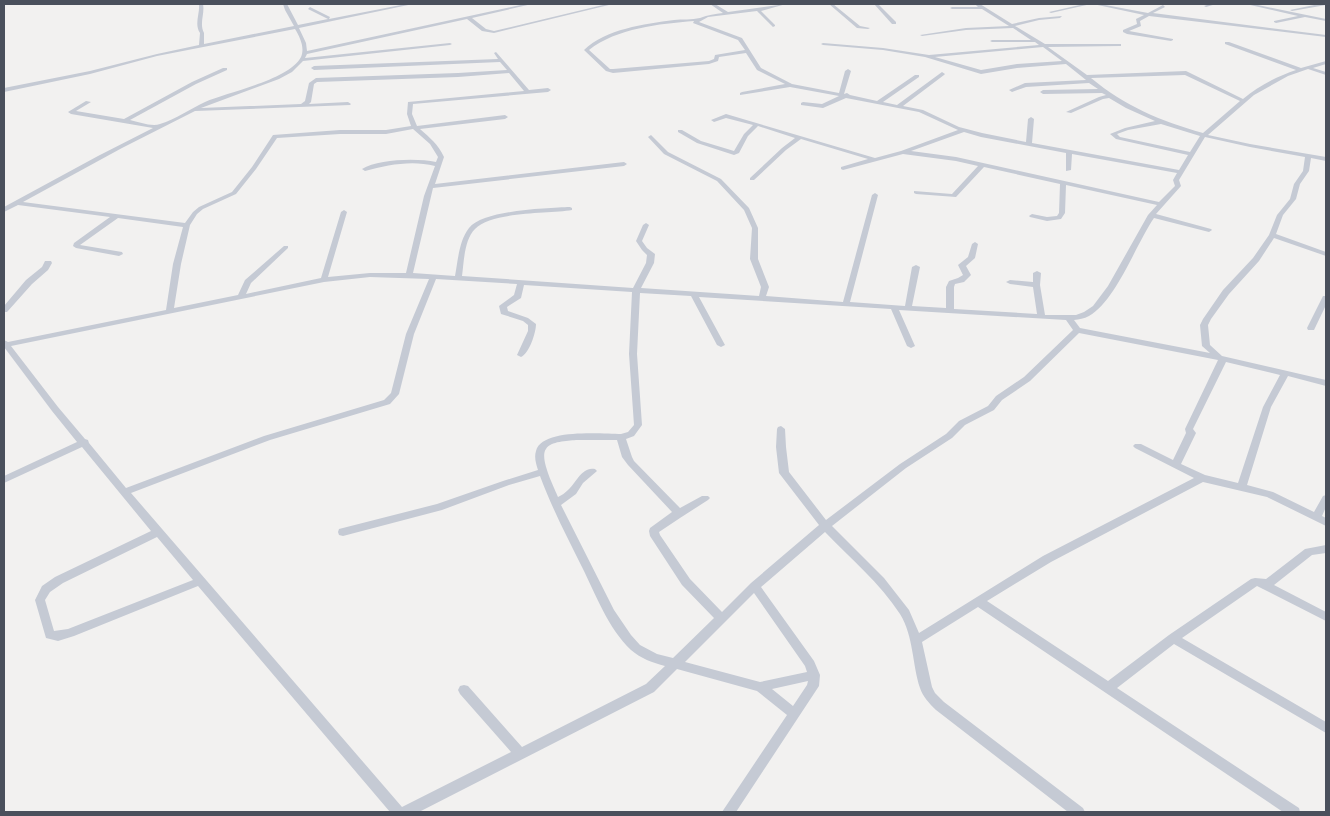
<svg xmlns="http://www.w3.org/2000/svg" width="1330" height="816" viewBox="0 0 1330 816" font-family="'Nunito Sans',sans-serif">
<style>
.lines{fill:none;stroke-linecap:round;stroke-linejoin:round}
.minor{fill:#c5cad4;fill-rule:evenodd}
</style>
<rect width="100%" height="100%" fill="#f2f1f0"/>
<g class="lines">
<g class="minor">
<path d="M199,4H203C205,14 199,23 204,33V44L294,26L285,10L283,4H287L298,25L328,19L308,9L310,7L330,17L329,19L406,4H413L299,28L306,43L307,51L525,4H532L472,18L486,29L494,31L607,4H613L494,33L482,31L467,19L307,54L305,58L450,43L452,44L450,45L303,61L292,72L279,79L201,108L301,104L305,101L309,83L316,78L458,73L507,70L500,62L314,70L311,68L314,66L498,59L494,53L496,52L529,90L548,88L551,90L548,92L413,104L412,114L417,126L505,115L508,117L505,119L420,129C430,138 438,144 444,157L435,184L624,162L627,164L624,166L433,188L413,273L455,276C458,260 459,241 469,228C483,210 548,208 570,207L572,208V210C549,214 492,211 475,229C464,240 464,262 462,276L633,288L646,263L647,255L642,250L636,241L643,225L646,223L649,225L642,241L647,248L655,254L654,263L641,288L759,296L761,287L750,259L752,228L744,210L717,181L664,154L648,137L651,135L668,152L721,179L749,208L758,228V259L769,287L766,296L843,302L872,195L875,193L878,195L850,302L905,306L912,267L916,265L920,267L912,306L946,308V287L949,281L958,278L963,275L958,265L968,257L972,244L975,242L978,244L975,258L966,266L971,275L964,282L955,284L954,287V309L1037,314L1033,287L1010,284L1006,282L1010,280L1033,282V273L1037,271L1041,273L1040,285L1045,315H1076L1084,312L1093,306L1108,286L1148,215L1157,205L1066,185L1065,213L1061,219L1047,221L1030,217L1029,216L1032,214L1047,217L1057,216L1059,213L1060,184L984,167L956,197L916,194L914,193V191L952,194L978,166L956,161L903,154L843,170L841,169V167L868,159L801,139L786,150L754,180H750V178L782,148L795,138L758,126L748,136L739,153L734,155L697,143L678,132V130H682L701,141L734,151L744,134L753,125L726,118L714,122L711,120L726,114L875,158L901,151L958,130L919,112L846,98L823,108L801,105V103L803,102L822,104L839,96L790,87L740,95V93L742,92L785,84L757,70L746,53L719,57L718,61L709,64L613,73L606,71L584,50C606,29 644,24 674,20C682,19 692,20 700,18C708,15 715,14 723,13L710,4H715L728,12L786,4L761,11L775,25V26L773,27L757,11L708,17L699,22L742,38L761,68L792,84L839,93L845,71L848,69L851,71L844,94L847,93L850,95L877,101L915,75H919V77L883,102L897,105L942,72L945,74L944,75L903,106L923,110L959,127L982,133L1026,142L1028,119L1031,117L1034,119L1032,143L1179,170L1188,155L1116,139L1110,134L1125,128L1155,121L1126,108L1109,98L1103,99L1071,113L1066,112L1099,97L1106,95L1102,93L1043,94L1040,92L1043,90L1098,89L1089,83L1026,87L1012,92L1009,90L1025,83L1086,80L1066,64L1017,68L981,74L925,57L883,50L823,45L821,44L823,43L883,48L929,55L1039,45L1035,42H992L990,41L992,40H1031L1013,28L966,30L922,36L920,35L966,28L1009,26L982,9H952L950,8L952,7H978L975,4H980L1012,24L1039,18L1062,16L1060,18L1039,20L1015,26L1045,44H1121V46H1119L1048,47L1087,75L1186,71L1243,99C1258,86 1278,76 1296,70L1225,44V42H1229L1301,68L1326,61V64L1313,68L1326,72V75L1308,69L1288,76L1254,95L1208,135L1250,144L1326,157V161L1311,158L1309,171L1300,184L1296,199L1283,215L1276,234L1326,252V256L1274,238L1259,261L1229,294L1211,319L1208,325L1210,345L1222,356L1326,380V386L1288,376L1271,407L1247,485L1273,492L1314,512L1323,496L1326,495V507L1322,516L1326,518V526L1267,497L1203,482L1051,562L987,601L1108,681L1169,635L1251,579L1255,578L1266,579L1305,549L1326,545V553L1312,555L1274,585L1326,612V621L1261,588L1257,586L1182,638L1326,722V733L1174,644L1117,688L1299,808L1300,812H1283L978,607L922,642L932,687L935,693L944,702L1083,808L1085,812H1068L936,710C929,703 923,697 920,688C912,664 914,637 900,614C880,583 850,558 825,532L761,587L814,661L820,675L819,686L736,812H722L787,715L757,691L677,669L654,692L419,812H390L198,586L74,636L58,641L46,638L35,600L42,586L55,577L151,531L82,447L4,483V476L77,442L52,411L4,347V340L8,342L166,310L173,264L183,227L118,218L80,245L122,252L123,254L119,256L76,248L73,246L74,243L110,217L18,205L4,212V207L98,156L153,128L71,114L68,112L86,101L91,102L76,111L124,119L192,82L223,68H227V70L196,84L130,120C139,122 152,127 160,124C176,119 190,109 205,102C228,92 289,80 301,57C305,48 300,37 295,29L157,56L90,74L4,92V88L90,71L157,54L199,45L200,33C194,24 200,14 199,4ZM694,21L693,23L738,40L745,50L715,55L714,59L709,61L613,69H610L589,50C617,28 659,24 694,21ZM1043,47L1062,61L1017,64L981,70L935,57ZM509,73L524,91L408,102L407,114L411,126L386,130H340L273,135L252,167L232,192L199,207L193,212L185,223L23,202L122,148L195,111L350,105L351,104L348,102L309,104L311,102L314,84L317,82L458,77ZM1185,75L1240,101L1203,133C1160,121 1125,106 1091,78ZM1161,124L1200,136L1190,152L1120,137L1117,134L1128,130ZM413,129L430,144L438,157L436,162C417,158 378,159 362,169L365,171C388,165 411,160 435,166L424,196L406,273H370L328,277L347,212L344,210L341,212L321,278L246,294L251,283L288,248V246H284L245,280L238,295L174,308L181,264L190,225L197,214L203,209L236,194L256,169L277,138L340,134H386ZM964,132L981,137L1066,153V171L1071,170L1072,154L1177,173L1173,180L1175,186L1159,202L956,157L911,151ZM1205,137L1250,147L1305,157L1303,171L1294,184L1290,199L1277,215L1269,235L1253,258L1223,290L1203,319L1200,325L1202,346L1210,353L1080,328L1074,320C1079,319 1084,319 1089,316C1116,301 1136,244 1154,218L1209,232L1212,230L1211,229L1156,214L1181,186L1179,180ZM370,277L429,279L406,334L391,393L384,400L264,436L126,488L89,443L88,440L85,439L58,407L11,346L324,282ZM436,279L517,284L514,295L499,306L501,314L523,321L528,325V331L517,355L521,357C529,354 536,333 536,324L528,318L508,311L507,307L521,298L524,285L632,292L629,354L634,425L628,432L621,434C602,434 542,428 536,451C534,457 536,464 538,470L503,481L437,504L339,529L338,532L339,535L343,536L442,510L509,485L540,476C552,508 567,537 582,567C596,595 608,628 631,650C640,658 653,663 665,666L646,684L522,747L468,686L464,685L460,686L458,690L460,694L511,752L402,807L131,493L270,440L390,404L399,394L414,334ZM640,293L691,296L717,345L721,347L725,345L699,297L891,309L907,346L911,348L915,346L899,310L1066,320L1073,330L1024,377L996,396L988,406L959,421L946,434L900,464L826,520L789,472L786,447L785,429L781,426L778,427L777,429L776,447L779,473L819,525L751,583L722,612L690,579L660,535L659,532L680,518L708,500L710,498L708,496H702L680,508L634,461L632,457L626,439L634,436L642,425L637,354ZM1079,333L1218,360L1185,429L1186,433L1173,460L1141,444H1135L1133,446L1135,448L1194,478L1043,556L919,633L909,610L884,578L832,526L906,468L952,438L965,425L994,410L1002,400L1030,381ZM1226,362L1280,375L1263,407L1238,483L1205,475L1181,464L1196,433L1193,429ZM576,440H617L622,457L628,465L672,512L650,528L649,531L650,536L682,585L714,618L673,658L657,654L640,645L631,635L614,610L561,505L576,494L583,483L597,471L595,469C582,466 576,483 568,490C565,493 562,495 558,497C554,487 539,458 546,449C551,441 567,441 576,440ZM157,537L193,580L68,629L54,631L45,600L50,592L63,583ZM754,593L805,666L807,672L760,682L685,662ZM808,681L807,685L793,706L772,689Z"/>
<path d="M829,4H833L860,26L870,28L868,29L857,28Z"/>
<path d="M874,4H878L896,22V24H892Z"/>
<path d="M1084,4H1091L1051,13L1049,12Z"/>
<path d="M1093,4H1100L1148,13L1163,5L1165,7L1153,13L1326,35V37L1149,16L1140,21L1141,26L1129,31L1173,39V40L1171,41L1127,34L1123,32V30L1137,24L1136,19L1144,15Z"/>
<path d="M1210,4H1216L1206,7L1204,6Z"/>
<path d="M1246,4H1253L1326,19V21L1305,17L1276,23L1274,22V21L1298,16Z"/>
<path d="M1319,4H1326V5L1292,11L1290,10Z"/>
<path d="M45,261H51L52,263L48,270L32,284L7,312H4V306L26,280L42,267Z"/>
<path d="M1323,296H1326V305L1314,330H1308L1307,328Z"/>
</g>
</g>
<rect width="1330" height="816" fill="none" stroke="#4a505c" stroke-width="10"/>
</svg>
